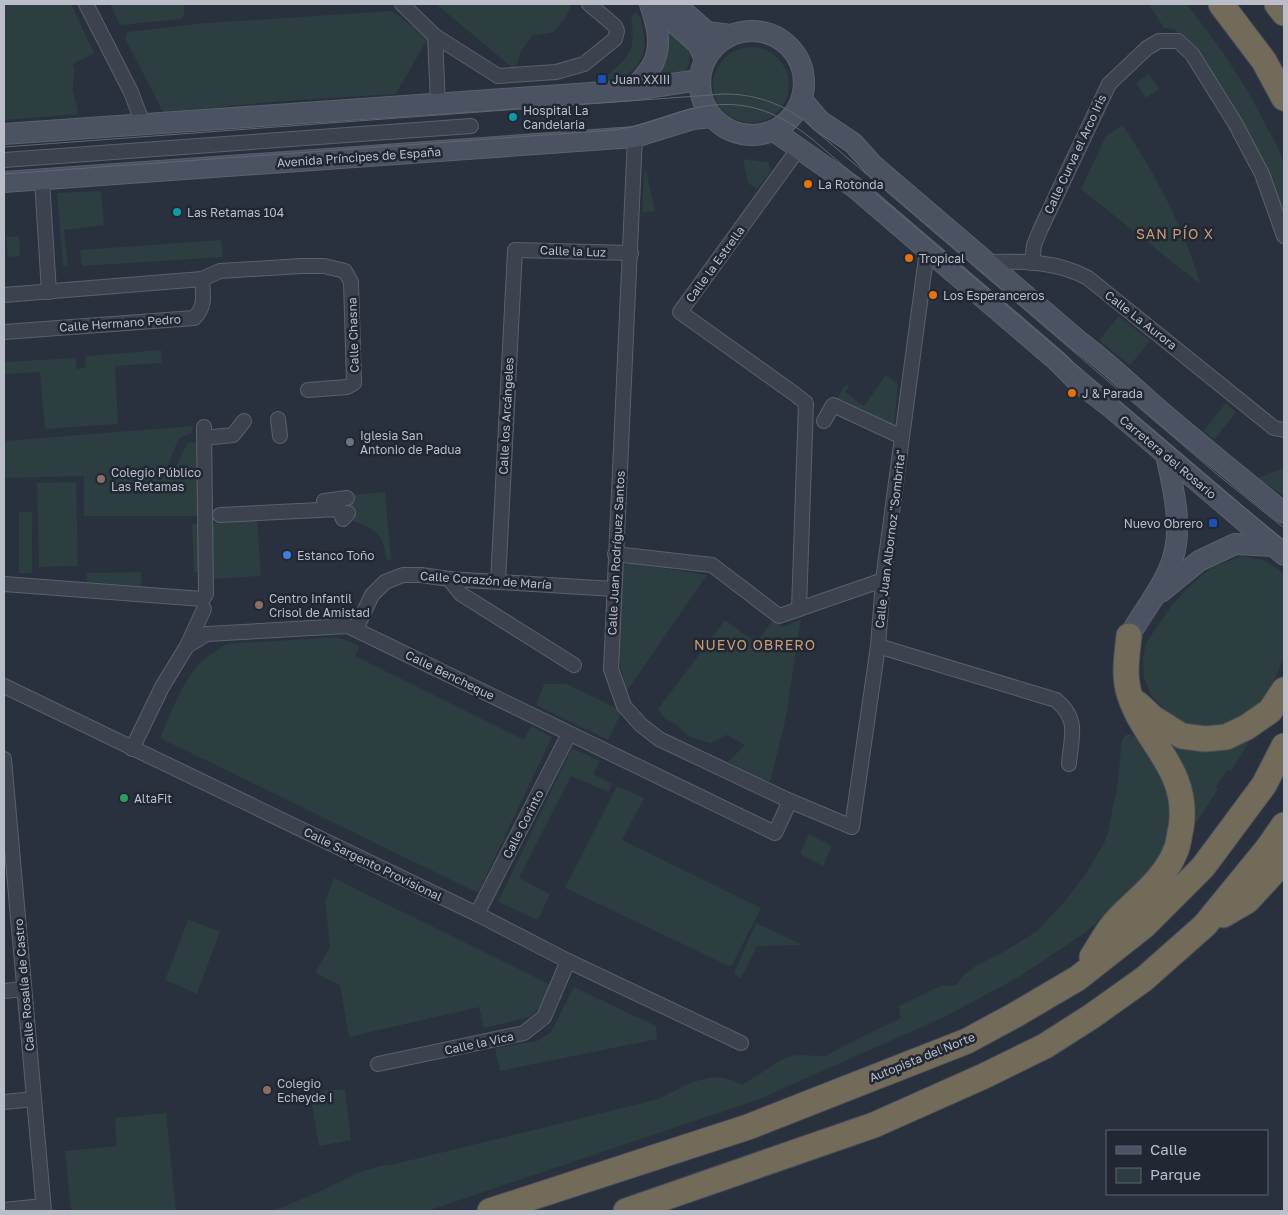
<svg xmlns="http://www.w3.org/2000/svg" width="1288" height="1215" viewBox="0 0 1288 1215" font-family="'Golos Text',sans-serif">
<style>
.green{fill:#2c3e40}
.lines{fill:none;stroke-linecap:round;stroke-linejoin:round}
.street-casing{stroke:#5a616c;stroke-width:16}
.secondary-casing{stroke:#5a616c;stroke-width:22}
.highway-casing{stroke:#474e59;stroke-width:27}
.street{stroke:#3c434e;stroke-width:14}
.secondary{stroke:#4b5261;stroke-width:20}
.highway{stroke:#736b5a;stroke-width:25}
.tram{stroke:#5f6775;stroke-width:1}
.transit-dot{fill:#1a4fb4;stroke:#212834;stroke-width:2}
.culture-dot{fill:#0f9aa8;stroke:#212834;stroke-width:2}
.food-dot{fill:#e8710a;stroke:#212834;stroke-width:2}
.worship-dot{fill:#6b7280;stroke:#212834;stroke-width:2}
.education-dot{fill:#8d6e63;stroke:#212834;stroke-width:2}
.shop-dot{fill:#3f7fe0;stroke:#212834;stroke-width:2}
.leisure-dot{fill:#2e9e5b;stroke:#212834;stroke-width:2}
.labels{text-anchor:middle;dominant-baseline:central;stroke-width:5;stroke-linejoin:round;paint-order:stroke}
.poi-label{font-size:12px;fill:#b9bec9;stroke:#212834;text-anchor:start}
.street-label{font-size:12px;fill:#b9bec9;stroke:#212834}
.neighbourhood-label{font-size:14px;letter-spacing:1px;fill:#ca9c73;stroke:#212834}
</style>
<rect width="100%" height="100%" fill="#29313e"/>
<g class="green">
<path d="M4,4H71L94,53L73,64C77,72 72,79 73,89C74,97 77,105 78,114L4,120Z"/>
<path d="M110,4H184V15L181,19L120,25Z"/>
<path d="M436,4H572L565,18L554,32L532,36L521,51L515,70Z"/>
<path d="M1156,4H1187L1222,51L1250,95L1278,148L1284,163V219L1236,112L1213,73L1190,42L1174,29L1164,28L1150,6Z"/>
<path d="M392,11L428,38L396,94L297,100L163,112L125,38L127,32L206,23Z"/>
<path d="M636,12C641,18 642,22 643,30C649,58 636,76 608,80L606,76C631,56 636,50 631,17Z"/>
<path d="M662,23C675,34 693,44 689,63C688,66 686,71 683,73C678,77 667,78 660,80L655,74Z"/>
<circle cx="751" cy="85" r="38"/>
<path d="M1149,74L1159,89L1146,98L1136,83Z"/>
<path d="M1123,125C1155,175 1184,226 1200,284L1081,189L1106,136Z"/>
<path d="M743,159L768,162L771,170L757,189L748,183Z"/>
<path d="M646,170L655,211L642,213L644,174Z"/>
<path d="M101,191L104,225L64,230L68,266H63L57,193Z"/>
<path d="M19,236L20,256L8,257L6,237Z"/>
<path d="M221,240L223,257L82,266L80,250Z"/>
<path d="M1119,316L1150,341L1130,365L1099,340Z"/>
<path d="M161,350L162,363L115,366L118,424L45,429L40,372L4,374V362L76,358V369L85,368L86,356Z"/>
<path d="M886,375L898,384L894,425L836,400L846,384L849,387L845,392L864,406Z"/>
<path d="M1226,403L1236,412L1214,440L1203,431Z"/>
<path d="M193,426L192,433L179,438L164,474H173L187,443L198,442L199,516H84V476L4,478V441Z"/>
<path d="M1284,468V496L1258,478Z"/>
<path d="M76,482L78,566L39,567L37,483Z"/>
<path d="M385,492L391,560L386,559C385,533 371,525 347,520L351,515L349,495Z"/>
<rect x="19" y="512" width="13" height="61"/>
<path d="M257,519L261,576L214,579L210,523Z"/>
<path d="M192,524H199L200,572H194Z"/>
<path d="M1241,556L1263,560L1284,573V658L1271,687L1260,701L1245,716L1224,725L1203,728L1180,724L1152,697L1144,678L1143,657L1146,643L1172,605L1190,586L1211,568Z"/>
<path d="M629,563L707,575L626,692L619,661L623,566Z"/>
<path d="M142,572L141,586L87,582V573Z"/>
<path d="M801,619L786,717L770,782L728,762L745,745L727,735L710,743L690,737L674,723L665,719L658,709L725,620L756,643L772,621L783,627Z"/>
<path d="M337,637L360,646L355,656L524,740L531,726L552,737L478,893L160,738L174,705L185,683L199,663L226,644Z"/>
<path d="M544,684H567L622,711L608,740L536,705Z"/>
<path d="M1126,735H1132L1137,738L1147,751L1162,778L1167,794L1169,810L1168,836L1162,854L1154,866L1120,902L1086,932L1019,977L944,1017L757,1100L427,1211H273C290,1204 307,1197 323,1190C347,1178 368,1166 395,1164L659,1099C685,1085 713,1067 742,1085L781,1060L796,1055L825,1056L859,1038L901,1018L899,1006L940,986L956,985L963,976L977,965L1005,951L1037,931L1065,901L1087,872L1105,841L1108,832L1117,787L1122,740Z"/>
<path d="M1250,740L1231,771L1227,770L1215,788L1218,789L1189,834L1168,742Z"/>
<path d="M572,748L600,761L593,774L612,784L608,792L571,776L519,878L550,894L538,920L498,902Z"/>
<path d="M617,786L644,798L622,840L761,908L731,967L565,888Z"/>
<path d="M809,834L832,846L823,866L800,854Z"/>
<path d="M334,878L551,985L542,1005L530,1017L484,1028L479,1007L349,1037L340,985L315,973L330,947L325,901Z"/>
<path d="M188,920L220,931L197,994L165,980Z"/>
<path d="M756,923L803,945L757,946L741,978L734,974Z"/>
<path d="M574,987L656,1026L657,1039L500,1071L495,1048L537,1041L551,1032Z"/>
<path d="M345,1089L351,1140L319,1146L310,1092Z"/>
<path d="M166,1113L176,1211H71L65,1151L117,1146L115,1118Z"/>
</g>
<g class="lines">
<g class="street-casing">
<g id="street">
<path d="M86,4L131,92L143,124"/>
<path d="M402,4L435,36L498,76L556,72L584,64L615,39L617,31L615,26L589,4"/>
<path d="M435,36L438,104"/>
<path d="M635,137L611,669L624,706L641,725L659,739L790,801L852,827L878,646L883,580L927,250"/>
<path d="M799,148L680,312L796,395L806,403L799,609"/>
<path d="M4,160L471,126"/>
<path d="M42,180L49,292"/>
<path d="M987,262C1021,261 1058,261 1088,278L1274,428L1284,430"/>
<path d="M1032,263L1034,245L1041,228L1109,84L1147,48L1159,41H1178L1192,54L1235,123L1262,174L1284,236"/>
<path d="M4,295L202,279L220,271L301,266H324L345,271L351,282L354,383L347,387L308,390"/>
<path d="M4,332L194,318C206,307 203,294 202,279"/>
<path d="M278,419L280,436"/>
<path d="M824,421L833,405L902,437"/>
<path d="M204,438L233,435L244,421"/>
<path d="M324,501L347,498"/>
<path d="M220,515L339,509L343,519L348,513"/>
<path d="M615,554L712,565L779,616L883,580"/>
<path d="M449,579L461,594L574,665"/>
<path d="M498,582L515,250L631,253"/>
<path d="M4,584L203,599L206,594L204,427"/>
<path d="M356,629L372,595L385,582L403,575H421L449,579L614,589"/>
<path d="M187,646L207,634L348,626L775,833L790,801"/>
<path d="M878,646L1056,700C1080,720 1071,736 1069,764"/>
<path d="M4,686L477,914L568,961L741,1043"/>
<path d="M132,749L162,687L187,646L204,609"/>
<path d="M4,759L44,1211"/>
<path d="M477,914L569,734"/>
<path d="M4,991L24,989"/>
<path d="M378,1064L524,1033L544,1017L568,961"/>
<path d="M4,1102L34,1099"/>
<path d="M4,1210L43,1206"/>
</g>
</g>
<g class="secondary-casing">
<g id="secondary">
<path d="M653,4L698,44L705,59"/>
<path d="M675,4L707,32L730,35"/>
<circle cx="752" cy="83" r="52"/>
<path d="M633,90C639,83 645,76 650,69C664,48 657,25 650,4"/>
<path d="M802,100L820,121L853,143L873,165L1080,342C1107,362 1132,386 1158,409C1199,444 1242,479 1284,513"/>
<path d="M774,131L854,187L1057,361L1078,382L1108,405L1284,555"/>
<path d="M4,134L633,90L699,80"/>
<path d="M4,182L635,137L693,119L712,117"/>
<path d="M1161,592L1199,561L1235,544L1274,546"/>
<path d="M1129,636C1142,613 1159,593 1169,569C1185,534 1174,491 1166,455"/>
</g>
</g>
<g class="highway-casing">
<g id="highway">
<path d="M1221,4L1264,61L1284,98"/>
<path d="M1277,4L1284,13"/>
<path d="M1138,704L1153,718L1182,736L1205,739L1226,737L1247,727L1270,711L1284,690"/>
<path d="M1223,915L1247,901L1284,861"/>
<path d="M1092,957C1100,945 1107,930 1118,919C1139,897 1165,879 1176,850C1179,843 1179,835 1181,828C1190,770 1146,744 1130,696C1123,676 1127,656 1129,636"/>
<path d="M490,1211L748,1127L967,1041L1015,1015L1078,978L1144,926L1203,867L1264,785L1284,746"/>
<path d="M626,1211L874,1125L984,1076L1045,1046L1092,1016L1144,979L1205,925L1268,848L1284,825"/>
</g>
</g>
<use href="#street" class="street"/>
<use href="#secondary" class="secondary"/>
<use href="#highway" class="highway"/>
<g class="tram">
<path d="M4,147L724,94C753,94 778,102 802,119L1219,476L1284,528"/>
<path d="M4,174L614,130C636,127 655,120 676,113C731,96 768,104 812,139L1218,486L1284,540"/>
</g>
</g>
<g class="transit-dot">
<rect x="597" y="74" width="10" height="10" rx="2.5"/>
<rect x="1208" y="518" width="10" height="10" rx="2.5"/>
</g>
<g class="culture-dot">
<circle cx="513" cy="117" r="5"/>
<circle cx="177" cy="212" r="5"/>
</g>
<g class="food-dot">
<circle cx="808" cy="184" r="5"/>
<circle cx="909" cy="258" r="5"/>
<circle cx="933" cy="295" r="5"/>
<circle cx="1072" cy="393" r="5"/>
</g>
<circle class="worship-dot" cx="350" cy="442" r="5"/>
<g class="education-dot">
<circle cx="101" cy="479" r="5"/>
<circle cx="259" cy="605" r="5"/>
<circle cx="267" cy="1090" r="5"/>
</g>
<circle class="shop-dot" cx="287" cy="555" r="5"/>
<circle class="leisure-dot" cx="124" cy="798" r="5"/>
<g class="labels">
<g class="poi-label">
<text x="612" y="79">Juan XXIII</text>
<text x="523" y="110">Hospital La<tspan x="523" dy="14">Candelaria</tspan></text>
<text x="818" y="184">La Rotonda</text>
<text x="187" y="212">Las Retamas 104</text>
<text x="919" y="258">Tropical</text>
<text x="943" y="295">Los Esperanceros</text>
<text x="1082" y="393">J &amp; Parada</text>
<text x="360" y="435">Iglesia San<tspan x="360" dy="14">Antonio de Padua</tspan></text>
<text x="111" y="472">Colegio Público<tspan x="111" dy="14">Las Retamas</tspan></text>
<text x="1203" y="523" text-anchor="end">Nuevo Obrero</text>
<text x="297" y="555">Estanco Toño</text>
<text x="269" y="598">Centro Infantil<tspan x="269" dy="14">Crisol de Amistad</tspan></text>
<text x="134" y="798">AltaFit</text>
<text x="277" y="1083">Colegio<tspan x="277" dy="14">Echeyde I</tspan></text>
</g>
<g class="street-label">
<text transform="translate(1075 154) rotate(-65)">Calle Curva el Arco Iris</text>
<text transform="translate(359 157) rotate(-4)">Avenida Príncipes de España</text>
<text transform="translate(573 251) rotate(2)">Calle la Luz</text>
<text transform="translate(715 264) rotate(-54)">Calle la Estrella</text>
<text transform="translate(1141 320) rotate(38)">Calle La Aurora</text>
<text transform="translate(120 323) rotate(-4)">Calle Hermano Pedro</text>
<text transform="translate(353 335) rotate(-92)">Calle Chasna</text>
<text transform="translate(506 416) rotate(-87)">Calle los Arcángeles</text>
<text transform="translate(1168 457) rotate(40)">Carretera del Rosario</text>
<text transform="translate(890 539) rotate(-83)">Calle Juan Albornoz "Sombrita"</text>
<text transform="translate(616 553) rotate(-87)">Calle Juan Rodríguez Santos</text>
<text transform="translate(486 580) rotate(4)">Calle Corazón de María</text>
<text transform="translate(450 675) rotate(26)">Calle Bencheque</text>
<text transform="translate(523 824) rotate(-63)">Calle Corinto</text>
<text transform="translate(373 864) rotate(26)">Calle Sargento Provisional</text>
<text transform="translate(24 985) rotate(-95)">Calle Rosalía de Castro</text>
<text transform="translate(479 1043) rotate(-12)">Calle la Vica</text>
<text transform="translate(922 1057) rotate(-22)">Autopista del Norte</text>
</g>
<g class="neighbourhood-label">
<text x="1175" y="233">SAN PÍO X</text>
<text x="755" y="644">NUEVO OBRERO</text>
</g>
</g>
<rect width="1288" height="1215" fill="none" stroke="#b9bec9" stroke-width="10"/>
<rect x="1106" y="1130" width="162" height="65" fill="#212834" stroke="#5e6470"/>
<rect x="1116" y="1146" width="25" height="8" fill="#4b5261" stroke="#5e6470"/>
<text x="1150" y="1155" font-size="15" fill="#b9bec9">Calle</text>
<rect x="1116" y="1168" width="25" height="15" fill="#2c3e40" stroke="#5e6470"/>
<text x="1150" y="1180" font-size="15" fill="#b9bec9">Parque</text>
</svg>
